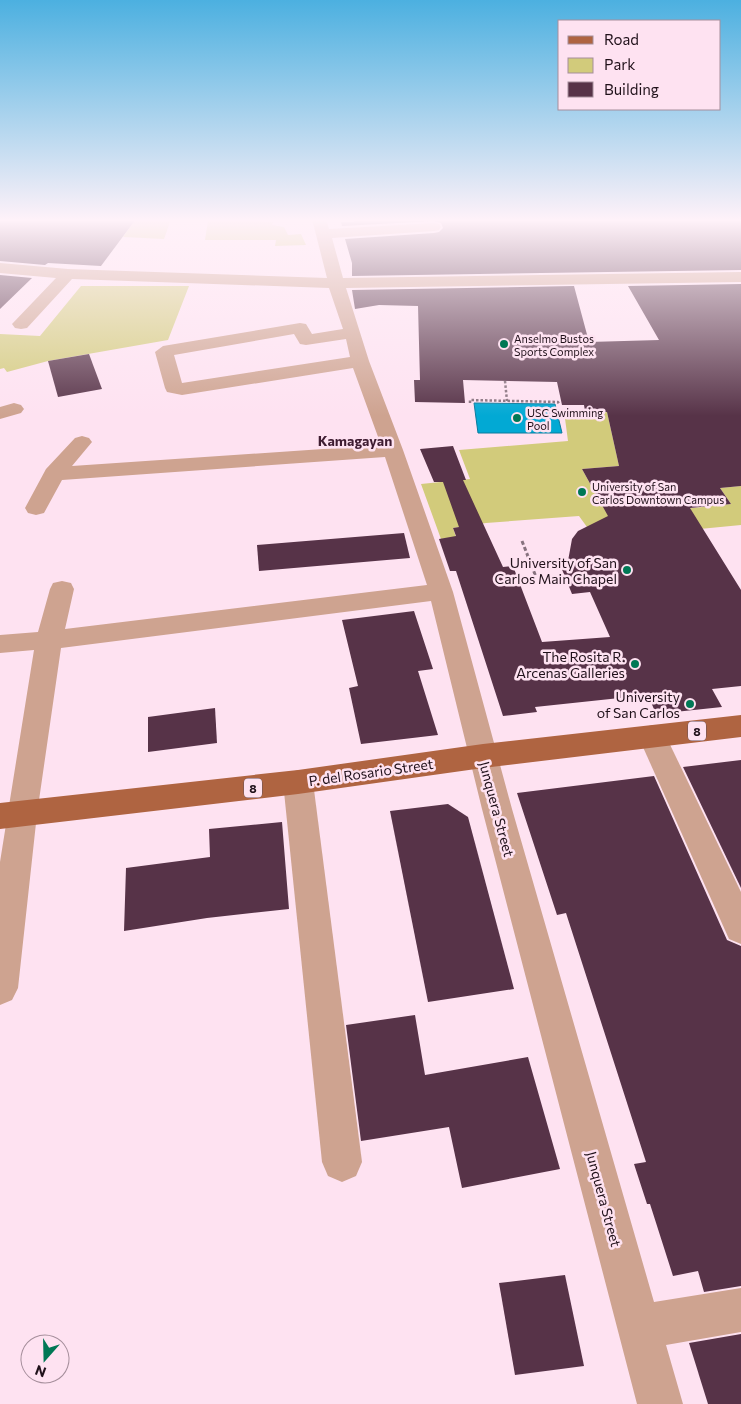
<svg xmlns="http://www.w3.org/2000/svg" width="741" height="1404" viewBox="0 0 741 1404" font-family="Commissioner,sans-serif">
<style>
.green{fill:#d2cb7b}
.water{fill:#02a9d4;stroke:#0b7b9c}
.building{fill:#573348}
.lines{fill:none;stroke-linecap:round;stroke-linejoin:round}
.path-far1{stroke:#87727e;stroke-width:2.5;stroke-dasharray:2.5 2;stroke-linecap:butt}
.path{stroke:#87727e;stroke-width:3;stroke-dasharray:4 2.5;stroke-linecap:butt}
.minor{fill:#cea390;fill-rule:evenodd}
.major{fill:#af6441;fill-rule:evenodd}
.poi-dot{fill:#007855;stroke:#fee2f1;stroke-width:2}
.labels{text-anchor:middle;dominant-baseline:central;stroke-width:5;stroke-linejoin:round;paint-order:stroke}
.far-poi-label{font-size:11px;fill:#20111a;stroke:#fee2f1;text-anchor:start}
.shield{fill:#fee2f1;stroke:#63505a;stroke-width:1}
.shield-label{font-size:12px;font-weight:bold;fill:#20111a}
.far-quarter-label{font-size:14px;font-weight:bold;fill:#3e1c31;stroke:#fee2f1}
.poi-label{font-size:14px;fill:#20111a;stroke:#fee2f1;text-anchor:end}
.street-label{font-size:14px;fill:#20111a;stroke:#fee2f1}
</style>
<rect width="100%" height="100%" fill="#fee2f1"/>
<g class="green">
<path d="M136,219H178H171L164,239L123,237Z"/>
<path d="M228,219L273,222L272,225L284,227L288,235L301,234L306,245L275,246L276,240H205L208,221Z"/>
<path d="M81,286H189L168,340L48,361L7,372L4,368L0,369V334L40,336Z"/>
<path d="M564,411L607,412L619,466L582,469L599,500L673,493L684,509L731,504L720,488L741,486V525L679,531L587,527L579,516L486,523L453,528L456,537L441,539L421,484L470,479L459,450L568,441Z"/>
</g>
<path class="water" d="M474,403L555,404L562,433H478Z"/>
<g class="building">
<path d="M0,219H136L101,266L48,263L45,265L0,261Z"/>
<path d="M353,219H741V270L352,276V263L345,239L434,233L439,232L443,228L441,223L434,221L342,226L341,222H354Z"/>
<path d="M0,275L32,278L0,309Z"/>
<path d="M741,284V486L720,488L731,504L690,508L741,590V686L712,689L722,707L656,714L648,695L535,707L537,712L503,716L456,571H450L439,539L456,536L453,528L459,527L443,482H434L420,449L453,446L466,480H463L503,567L513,566L542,642L610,637L590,592L572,594L559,562L568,561L572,539L578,531L608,516L582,469L619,466L607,412L585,411L584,405H562L557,382L463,380L465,403L415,402L414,380H420L418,306L379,305L355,309L352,290L574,286L589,342L659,340L628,286Z"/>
<path d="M89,354L102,389L58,397L48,361Z"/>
<path d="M404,533L410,558L259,571L257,545Z"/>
<path d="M414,611L433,669L418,671L438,735L361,744L349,688L358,686L342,620Z"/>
<path d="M215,708L217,743L148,752V717Z"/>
<path d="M741,760V888L683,767Z"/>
<path d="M654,776L727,940L741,946V1286L704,1292L698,1271L673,1276L650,1204H647L634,1164L646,1162L566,913L557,915L517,793Z"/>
<path d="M448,804L468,817L514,989L428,1002L390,811Z"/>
<path d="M282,822L289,909L207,918L124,931L126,868L210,857L209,829Z"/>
<path d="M415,1015L425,1075L528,1057L560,1169L462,1188L449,1127L361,1141L346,1025Z"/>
<path d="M565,1275L584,1366L515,1375L499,1283Z"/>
<path d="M741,1334V1404H708L689,1343Z"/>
</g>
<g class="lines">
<g class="path-far1">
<path d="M505,381L507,401"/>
<path d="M470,403V400L558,402L559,404"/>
</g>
<path class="path" d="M522,541L536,577"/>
<g class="minor">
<path d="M312,219H326L329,229L434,223L439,224L441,227L439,230L434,231L332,238L343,278L741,272V282L346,288L369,361L403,450L453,592L512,809L654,1302L741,1288V1332L666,1345L683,1404H637L482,809L431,601L61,648L37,814L18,988L12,1000L0,1005V862L34,650L0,653V635L38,632L50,589L53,583L62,581L71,583L74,589L65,629L427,585L385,457L62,480L44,513L36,515L28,513L25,508L46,469L75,438L82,436L89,438L92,442L72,466L381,445L353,368L182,395L167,392L165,388L155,352L163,346L300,323L306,324L312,334L343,329L329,288L72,279L27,328L21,329L15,328L12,324L56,278L0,273V263L68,269L327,278ZM294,334L300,344L306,345L346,339L350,357L182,383L174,355Z"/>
<path d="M14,403L21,405L24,409L21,413L0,419V407Z"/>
<path d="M652,725L662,728L741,892V944L729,939L638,736L642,728Z"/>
<path d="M298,770L308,773L313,782L362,1162L356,1176L342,1182L328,1176L322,1162L283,782L288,773Z"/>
</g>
<path class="major" d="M741,715V737L483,768L298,794L0,829V803L298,770L483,744Z"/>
</g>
<linearGradient id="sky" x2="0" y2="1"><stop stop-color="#4cb0e0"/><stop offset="0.53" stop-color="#fff2f9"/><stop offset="1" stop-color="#fff2f9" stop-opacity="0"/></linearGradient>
<rect width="741" height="416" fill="url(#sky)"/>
<g class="poi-dot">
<circle cx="504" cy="344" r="5"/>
<circle cx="517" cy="418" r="5"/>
<circle cx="582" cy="492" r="5"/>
<circle cx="627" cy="570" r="5"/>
<circle cx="635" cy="664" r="5"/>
<circle cx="690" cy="704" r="5"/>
</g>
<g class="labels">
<g class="far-poi-label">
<text x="514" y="338">Anselmo Bustos<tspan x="514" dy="13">Sports Complex</tspan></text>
<text x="527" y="412">USC Swimming<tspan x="527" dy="13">Pool</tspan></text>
<text x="592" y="486">University of San<tspan x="592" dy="13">Carlos Downtown Campus</tspan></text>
</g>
<g class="shield">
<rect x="688" y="721.5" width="18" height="19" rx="4"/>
<rect x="244" y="778.5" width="18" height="19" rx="4"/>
</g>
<g class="shield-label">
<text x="697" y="731">8</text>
<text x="253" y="788">8</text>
</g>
<g class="far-quarter-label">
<text x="355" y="440">Kamagayan</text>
</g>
<g class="poi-label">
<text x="617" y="562">University of San<tspan x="617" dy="16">Carlos Main Chapel</tspan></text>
<text x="625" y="656">The Rosita R.<tspan x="625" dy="16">Arcenas Galleries</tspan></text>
<text x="680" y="696">University<tspan x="680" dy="16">of San Carlos</tspan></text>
</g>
<g class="street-label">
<text transform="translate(371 772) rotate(-8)">P. del Rosario Street</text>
<text transform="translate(497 809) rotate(75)">Junquera Street</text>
<text transform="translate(604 1199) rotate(75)">Junquera Street</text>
</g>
</g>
<rect x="558" y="20" width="162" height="90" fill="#fee2f1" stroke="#a58e9b"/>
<rect x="568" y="36" width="25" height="8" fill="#af6441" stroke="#a58e9b"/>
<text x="604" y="45" font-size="15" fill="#20111a">Road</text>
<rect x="568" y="58" width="25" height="15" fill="#d2cb7b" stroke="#a58e9b"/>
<text x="604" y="70" font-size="15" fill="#20111a">Park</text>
<rect x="568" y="82" width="25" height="15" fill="#573348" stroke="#a58e9b"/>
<text x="604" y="95" font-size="15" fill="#20111a">Building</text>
<g transform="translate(45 1359) rotate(200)"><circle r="24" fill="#fee2f1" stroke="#a58e9b"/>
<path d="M0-4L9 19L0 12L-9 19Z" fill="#007855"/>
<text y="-8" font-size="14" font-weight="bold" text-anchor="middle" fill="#20111a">N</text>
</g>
</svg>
